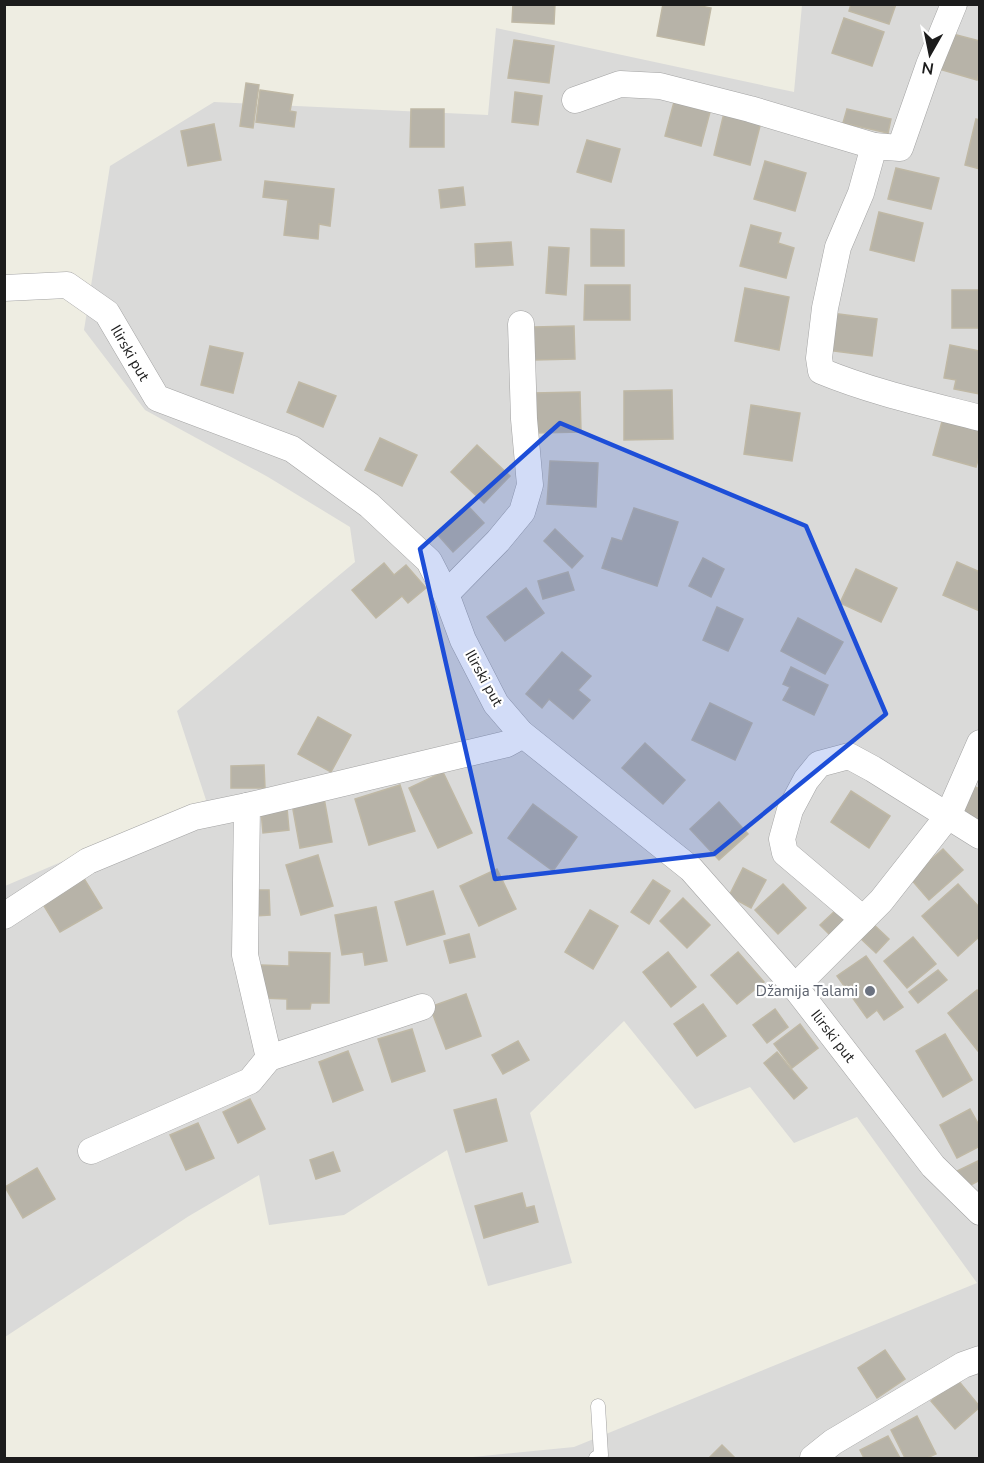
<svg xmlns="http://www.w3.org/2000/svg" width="984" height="1463" viewBox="0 0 984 1463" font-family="'Nunito Sans',sans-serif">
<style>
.residential{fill:#dadad9}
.building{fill:#b7b3a8;stroke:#bfb8a5;stroke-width:1.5}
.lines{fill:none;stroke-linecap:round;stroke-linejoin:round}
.service-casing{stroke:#a3a3a3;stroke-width:15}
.minor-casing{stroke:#a3a3a3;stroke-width:27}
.service{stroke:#fff;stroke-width:14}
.minor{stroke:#fff;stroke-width:26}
.marked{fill:#1d4ed8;fill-opacity:0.2;stroke:#1d4ed8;stroke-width:4.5;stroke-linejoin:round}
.worship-dot{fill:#6b7280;stroke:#fff;stroke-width:2}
.labels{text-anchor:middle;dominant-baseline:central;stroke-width:4.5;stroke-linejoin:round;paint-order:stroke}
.street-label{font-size:15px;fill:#1c1c1c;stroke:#fff}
.worship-label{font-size:15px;fill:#5b616d;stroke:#fff;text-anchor:end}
</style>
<rect width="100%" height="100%" fill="#eeede2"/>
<path class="residential" d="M802,5H979V1458H463L574,1447L977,1283L857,1117L794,1143L750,1087L695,1109L624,1021L530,1113L572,1263L488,1286L447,1150L344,1215L269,1225L259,1175L189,1216L5,1337V886L206,800L177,711L355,562L350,527L268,477L145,410L84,330L110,166L214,102L488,115L496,28L794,92Z"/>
<g class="building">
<path d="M513,4H555L554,24L512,22Z"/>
<path d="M663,4H691L711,8L704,45L657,36Z"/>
<path d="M851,4H896L889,24L849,11Z"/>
<path d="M844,18L884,32L872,66L832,53Z"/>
<path d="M949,33L980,41V70L977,80L939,69Z"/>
<path d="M514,40L554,46L549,83L508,78Z"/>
<path d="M246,83L259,85L253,128L240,126Z"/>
<path d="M260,90L293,95L290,111L296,112L294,127L256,122Z"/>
<path d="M515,92L542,96L538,125L512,122Z"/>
<path d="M674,102L710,112L701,146L665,136Z"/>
<path d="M411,109H444V147H410Z"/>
<path d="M847,109L891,119L888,133L843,123Z"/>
<path d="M724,113L761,122L750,165L714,155Z"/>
<path d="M976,119L980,120V169L965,165Z"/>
<path d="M214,124L221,160L188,166L181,131Z"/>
<path d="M587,140L620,149L611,182L577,172Z"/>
<path d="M765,161L806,173L795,211L754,199Z"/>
<path d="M896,168L939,178L931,209L888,199Z"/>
<path d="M265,181L334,189L330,226L319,224L318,239L284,235L288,200L263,197Z"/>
<path d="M463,187L465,205L441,208L439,190Z"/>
<path d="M879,212L923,223L914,261L870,250Z"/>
<path d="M751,225L781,233L778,243L794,248L786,278L740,266Z"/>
<path d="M591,229L624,230V266H591Z"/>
<path d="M511,242L513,265L476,267L475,244Z"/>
<path d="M549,247L569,248L566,295L546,293Z"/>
<path d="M585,285H630V320H584Z"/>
<path d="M745,288L789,297L779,350L735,341Z"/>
<rect x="952" y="290" width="28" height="38"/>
<path d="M831,313L877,319L872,356L827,350Z"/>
<path d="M574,326L575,359L534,360V327Z"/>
<path d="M950,345L980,351V394L954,389L956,380L944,378Z"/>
<path d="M210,346L243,353L233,393L201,385Z"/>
<path d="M299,382L336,396L323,427L287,412Z"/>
<path d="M672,390L673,439L624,440V391Z"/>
<path d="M580,392L581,432L535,433L533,393Z"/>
<path d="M751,405L800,413L792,461L744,454Z"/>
<path d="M943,418L980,428V453L976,467L933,455Z"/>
<path d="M380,438L417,455L402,486L365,470Z"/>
<path d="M477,445L510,476L484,503L451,472Z"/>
<path d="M550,461L598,463L596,507L547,504Z"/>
<path d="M469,507L484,523L453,552L438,535Z"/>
<path d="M634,508L678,522L657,586L602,568L612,538L622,541Z"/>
<path d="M555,529L583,556L572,568L544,541Z"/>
<path d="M703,558L724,569L711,597L689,586Z"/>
<path d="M957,562L980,572V611L943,595Z"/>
<path d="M384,563L394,575L406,565L426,588L408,603L402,596L376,618L352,590Z"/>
<path d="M856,569L897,588L881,622L840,603Z"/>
<path d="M568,572L574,590L543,599L538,581Z"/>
<path d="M526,588L544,613L505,641L487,617Z"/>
<path d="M717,607L743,619L728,651L703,640Z"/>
<path d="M798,618L843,642L825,674L781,651Z"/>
<path d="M562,652L591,676L578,690L590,700L573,719L549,699L542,708L526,694Z"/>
<path d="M791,667L828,685L814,715L783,700L790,687L783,684Z"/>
<path d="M710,703L752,723L735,760L692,740Z"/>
<path d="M318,717L351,735L331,772L298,754Z"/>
<path d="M645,743L685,780L663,804L622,768Z"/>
<path d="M264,765L265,788H231V766Z"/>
<path d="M443,772L472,833L438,848L409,788Z"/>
<path d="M400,785L415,831L369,845L355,799Z"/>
<path d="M970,785L980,789V821L959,812Z"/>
<path d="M851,791L890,816L869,848L831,822Z"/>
<path d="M324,798L332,842L300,848L292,804Z"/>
<path d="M719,802L748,834L719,860L690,829Z"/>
<path d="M533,804L577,837L553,871L508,838Z"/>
<path d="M287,808L289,830L263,833L261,811Z"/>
<path d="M943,849L963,870L929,900L910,878Z"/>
<path d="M318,855L333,906L301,915L286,865Z"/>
<path d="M743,868L766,880L751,908L729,896Z"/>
<path d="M497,869L516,909L479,926L460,886Z"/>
<path d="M83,877L102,908L60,932L41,901Z"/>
<path d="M653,880L670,891L649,924L631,912Z"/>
<path d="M783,884L806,908L778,934L755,910Z"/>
<path d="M958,884L980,908V936L958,956L922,916Z"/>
<path d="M253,890H269L270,915L254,916Z"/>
<path d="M433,891L445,934L407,945L395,902Z"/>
<path d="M683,898L710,925L687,948L660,921Z"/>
<path d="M376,907L387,961L365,965L363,952L342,955L335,915Z"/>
<path d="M837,909L847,919L830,935L820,925Z"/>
<path d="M590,910L618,926L593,969L565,952Z"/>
<path d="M872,923L889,939L876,953L859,937Z"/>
<path d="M469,934L475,957L450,963L444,941Z"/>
<path d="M913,937L936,964L907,988L884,961Z"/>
<path d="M289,952L330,953L329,1003H311L310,1009H287V999L261,998V965L289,966Z"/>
<path d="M668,952L696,987L671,1007L643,972Z"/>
<path d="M738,952L764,982L737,1004L711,975Z"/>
<path d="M866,956L903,1007L884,1020L877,1010L867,1018L837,976Z"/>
<path d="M938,970L947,980L918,1003L909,992Z"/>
<path d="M977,990L980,994V1050L978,1051L948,1013Z"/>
<path d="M466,994L481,1036L446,1049L430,1007Z"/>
<path d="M703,1004L726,1036L697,1056L674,1024Z"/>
<path d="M775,1009L788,1027L767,1043L753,1025Z"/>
<path d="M800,1024L818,1048L792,1068L774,1044Z"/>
<path d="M412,1029L425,1071L392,1082L378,1039Z"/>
<path d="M945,1034L972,1080L943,1097L916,1051Z"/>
<path d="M518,1041L529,1060L503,1074L492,1055Z"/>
<path d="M348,1051L363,1090L333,1102L319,1062Z"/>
<path d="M777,1052L807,1088L794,1099L764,1063Z"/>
<path d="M250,1099L265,1129L238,1143L223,1112Z"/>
<path d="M496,1099L507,1141L466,1152L454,1110Z"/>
<path d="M970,1109L980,1127V1146L957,1158L940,1125Z"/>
<path d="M198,1123L214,1158L186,1170L170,1135Z"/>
<path d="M333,1152L340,1171L316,1179L310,1160Z"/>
<path d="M978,1161L980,1180L965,1188L957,1171Z"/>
<path d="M37,1168L55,1199L23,1218L5,1187Z"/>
<path d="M522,1193L526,1208L534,1206L538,1222L484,1238L475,1206Z"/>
<path d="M885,1350L905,1379L877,1398L858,1368Z"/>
<path d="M957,1379L980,1407L955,1429L931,1401Z"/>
<path d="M917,1416L936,1454L927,1458H905L891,1430Z"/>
<path d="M888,1436L900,1458H864L860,1450Z"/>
<path d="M722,1445L735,1458H709Z"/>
</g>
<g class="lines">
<g class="service-casing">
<path id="service" d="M596,1458L601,1455L598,1406"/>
</g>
<g class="minor-casing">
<g id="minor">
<path d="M954,4L929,65L900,148L874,146L861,193L838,247L825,308L819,358L821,371C872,392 926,404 980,418"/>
<path d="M575,100L620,84L660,86L750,109L874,146"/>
<path d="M4,288L67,285L107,313L157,398L292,449L369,505L429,561L446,594L463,640L496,704L521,733L691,869L795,987L933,1166L980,1212"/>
<path d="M446,594L498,541L522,512L530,485L524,419L521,324"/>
<path d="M4,916L88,861L194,817L247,806"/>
<path d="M863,919L785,853L782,839L790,810L806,780L819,764L849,756L873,769L980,836"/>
<path d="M795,987L881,901L948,816L980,743"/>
<path d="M422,1007L269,1058L245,955L247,806L507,744L516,739L521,733"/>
<path d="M91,1151L250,1081L269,1058"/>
<path d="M813,1458L833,1442L963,1365L980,1359"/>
</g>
</g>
<use href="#service" class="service"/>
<use href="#minor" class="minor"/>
</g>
<path class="marked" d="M560,423L806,526L886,714L714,854L495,879L420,549Z"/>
<circle class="worship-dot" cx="870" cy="991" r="6"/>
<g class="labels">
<g class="street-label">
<text transform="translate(130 353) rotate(60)">Ilirski put</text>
<text transform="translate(484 678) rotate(61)">Ilirski put</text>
<text transform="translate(833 1036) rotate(52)">Ilirski put</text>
</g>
<g class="worship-label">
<text x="858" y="991">Džamija Talami</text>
</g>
</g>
<rect width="984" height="1463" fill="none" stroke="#1c1c1c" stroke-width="12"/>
<g transform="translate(930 54) rotate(189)" stroke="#ffffff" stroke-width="4.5" paint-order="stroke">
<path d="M0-4.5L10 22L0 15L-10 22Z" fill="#1c1c1c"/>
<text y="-9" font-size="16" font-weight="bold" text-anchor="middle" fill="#1c1c1c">N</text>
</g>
</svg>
